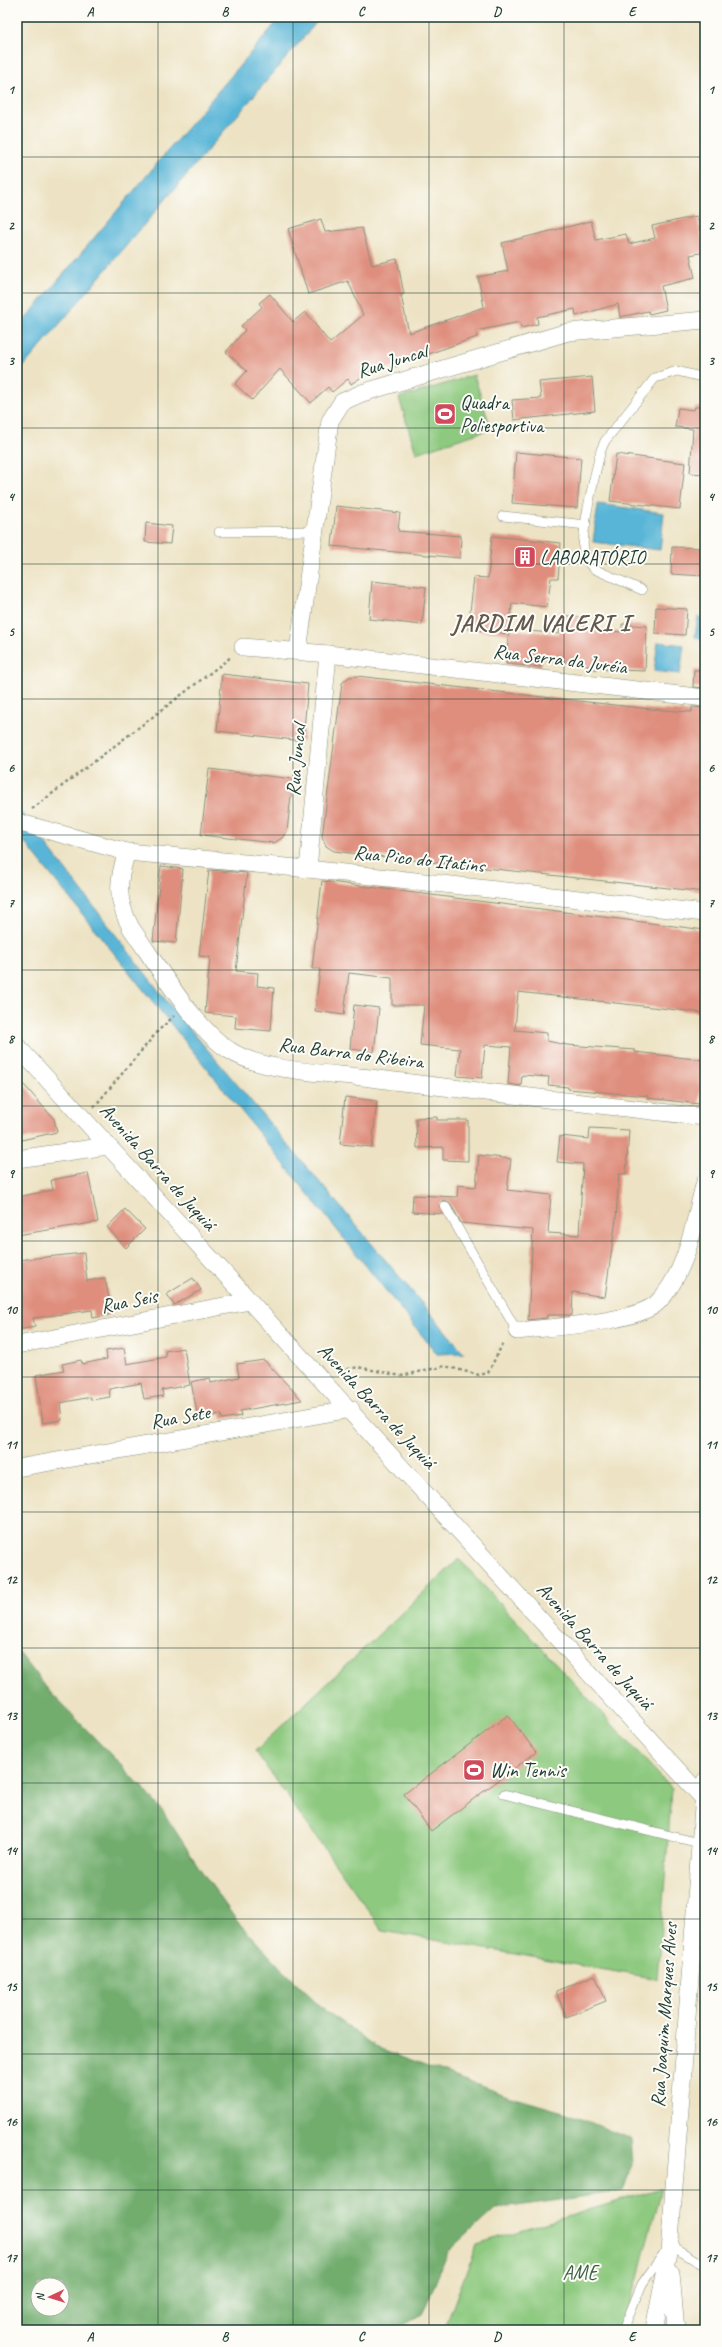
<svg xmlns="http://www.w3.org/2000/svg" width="722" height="2347" viewBox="0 0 722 2347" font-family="Caveat,sans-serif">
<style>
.green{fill:#8dc97f;stroke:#56835a}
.forest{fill:#72ad6e;stroke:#487551;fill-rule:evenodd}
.water{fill:#58b5d7;stroke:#3c7986}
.building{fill:#df8e7d}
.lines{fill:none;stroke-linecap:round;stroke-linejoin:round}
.service-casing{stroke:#86907c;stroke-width:10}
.minor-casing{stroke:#86907c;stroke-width:18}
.path{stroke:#86907c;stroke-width:2.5;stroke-dasharray:3 3;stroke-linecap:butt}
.service{stroke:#fff;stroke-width:9}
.minor{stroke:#fff;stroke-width:17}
.grid{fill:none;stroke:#1f3d34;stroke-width:1;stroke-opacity:0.55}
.labels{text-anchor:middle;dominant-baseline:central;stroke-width:4;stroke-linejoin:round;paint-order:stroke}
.street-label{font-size:20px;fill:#1f3d34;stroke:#fdfcf7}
.poi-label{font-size:20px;fill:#1f3d34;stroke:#fdfcf7;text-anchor:start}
.park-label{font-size:20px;fill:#3a6047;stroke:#fdfcf7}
.district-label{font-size:24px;font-weight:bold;letter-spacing:1px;fill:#62594e;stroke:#fdfcf7}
.neatline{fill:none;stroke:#1f3d34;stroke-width:1.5}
.grid-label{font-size:13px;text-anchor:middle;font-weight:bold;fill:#1f3d34}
</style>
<rect width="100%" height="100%" fill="#fdfcf7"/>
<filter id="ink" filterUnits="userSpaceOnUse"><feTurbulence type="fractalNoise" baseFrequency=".025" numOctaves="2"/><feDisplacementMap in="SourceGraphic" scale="8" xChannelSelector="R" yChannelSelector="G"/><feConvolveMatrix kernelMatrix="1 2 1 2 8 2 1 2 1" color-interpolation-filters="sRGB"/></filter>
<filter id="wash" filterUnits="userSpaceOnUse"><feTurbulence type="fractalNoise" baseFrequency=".012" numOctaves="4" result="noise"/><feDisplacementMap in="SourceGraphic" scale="16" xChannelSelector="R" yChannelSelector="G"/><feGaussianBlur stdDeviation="0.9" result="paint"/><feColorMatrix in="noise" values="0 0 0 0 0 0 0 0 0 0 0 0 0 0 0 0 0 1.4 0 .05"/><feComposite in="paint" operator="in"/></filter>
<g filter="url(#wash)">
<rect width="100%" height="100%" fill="#ede3c4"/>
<g class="green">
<path d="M474,375L491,429L416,453L399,398Z"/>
<path d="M459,1559L672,1789L657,1979L383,1931L255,1751Z"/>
<path d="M661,2188L624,2330H444L477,2244Z"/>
</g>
<path class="forest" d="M17,1650L49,1691L145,1790L164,1813L198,1866L237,1921L281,1968L328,2013L381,2050L505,2095L570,2114L630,2139L632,2164L623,2191L495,2209L448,2252L422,2315L394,2330H17ZM38,2285H62V2309H38Z"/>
<g class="water">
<path d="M281,17H321L17,374V329Z"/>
<path d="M598,504L664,513L660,550L593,542Z"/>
<path d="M698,617L705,618V639L695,637Z"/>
<path d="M658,642L684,645L680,674L654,671Z"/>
<path d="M17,807L169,1004L464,1353L437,1354L17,833Z"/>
</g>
<g id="blocks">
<g class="building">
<path d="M697,216L705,252L690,255L695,278L661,286L666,310L649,314L648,311L620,317L618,304L576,316L575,309L537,317L538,324L521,328L520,322L476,331L477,337L414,359L397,363L398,366L385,369L383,363L351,384L348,379L332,392L328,387L311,403L280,369L252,400L235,384L247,371L226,352L245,330L241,326L262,307L259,303L270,294L293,322L305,312L330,343L363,315L348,281L308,294L288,229L321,219L325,232L362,228L372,265L397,259L404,294L401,295L409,333L484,307L478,277L508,271L502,243L591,221L596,240L626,234L629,244L655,238L652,226Z"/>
<path d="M592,377L595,411L514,420L512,400L541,398L539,382Z"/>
<path d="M695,407H705V474L690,473L693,429L675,427L678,408L694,410Z"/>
<path d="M516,452L581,458L577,508L512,503Z"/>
<path d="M616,454L685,463L680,509L610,501Z"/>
<path d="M336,506L400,513L398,531L461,536L460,558L332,546Z"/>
<path d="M146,523L172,526L170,544L145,542Z"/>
<path d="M492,536L561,543L558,578H551L547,607L512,603L509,634L468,629L474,577L488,578Z"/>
<path d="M672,547L705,548V576L671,574Z"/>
<path d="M372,581L426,587L422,625L369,619Z"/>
<path d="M656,607L687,609L685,635L655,633Z"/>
<path d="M561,615L585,618L584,629L622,632V624L647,626L645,671L588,669V665L542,659L541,667L506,664L509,629L559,634Z"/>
<path d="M694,670H705V688L693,687Z"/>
<path d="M222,674L308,684L303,741L217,731Z"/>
<path d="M357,676L650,709L692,712V707L705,708V892L367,855L334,851L326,846L322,837L342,683L349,677Z"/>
<path d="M209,769L293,779L287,831L282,838L274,843L201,835Z"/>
<path d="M161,866L183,869L176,943L153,941Z"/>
<path d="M209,870L247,873L236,971L258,973L257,986L274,988L271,1031L235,1028L236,1016L205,1013L210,957L199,956Z"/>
<path d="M322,881L705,930V1013L518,992L515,1030L547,1033V1041L567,1045L635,1050V1052L703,1060L699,1104L648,1098V1096L568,1089V1087L548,1085L549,1077L522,1075L521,1086L508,1084L511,1047L485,1045L482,1078L457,1076L460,1049L420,1045L424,1005H392V978L349,973L344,1015L315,1011L320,969H312Z"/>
<path d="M354,1005L379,1008L374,1052L350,1049Z"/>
<path d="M17,1077L54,1119L57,1132L17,1141Z"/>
<path d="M345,1097L377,1101L372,1147L340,1144Z"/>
<path d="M437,1117V1120H468V1161L443,1160V1147L417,1148L416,1118Z"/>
<path d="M590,1128L629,1130L626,1174H619L616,1219L605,1297L573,1292L572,1315H547V1318L528,1320L533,1230L461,1223L450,1203L445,1200L442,1201L439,1206L443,1214L412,1212L413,1195L457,1197L458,1185L476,1187L479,1155L511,1159L507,1190L551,1195L548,1233L579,1235L583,1164L557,1162L560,1136L589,1139Z"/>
<path d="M88,1173L98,1222L17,1235V1197L53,1190L51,1180Z"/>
<path d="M125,1209L145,1229L126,1248L107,1227Z"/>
<path d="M84,1253L87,1281L105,1278L112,1314L93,1318L92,1310L33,1318L35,1327L17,1330V1260Z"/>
<path d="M193,1278L201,1290L174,1305L167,1294Z"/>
<path d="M124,1348L127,1364L166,1357L165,1351L184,1348L190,1385L162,1390L163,1396L144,1399L141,1383L109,1389L110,1397L91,1400V1397L60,1403L62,1420L43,1423L36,1375L64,1370L62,1364L81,1360L82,1364L107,1359L106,1351Z"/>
<path d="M264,1360L302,1400L240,1411L241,1416L222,1419L221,1414L198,1418L191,1382L210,1378L211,1383L239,1377L237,1364Z"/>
<path d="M508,1715L536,1752L431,1831L404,1794Z"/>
<path d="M595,1975L606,2001L566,2017L556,1991Z"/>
</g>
</g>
</g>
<g filter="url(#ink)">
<use href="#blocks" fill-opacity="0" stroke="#86907c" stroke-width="1"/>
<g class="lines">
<g class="service-casing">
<g id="service">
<path d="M503,516L586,525"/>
<path d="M219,532L314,531"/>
<path d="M642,590L594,569C589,564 585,558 584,551C580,533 596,470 601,450L605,441L655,378L677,371L705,378"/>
<path d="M445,1206L517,1331"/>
<path d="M504,1794L699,1843"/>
<path d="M623,2330L642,2284L670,2245L705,2266"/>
</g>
</g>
<g class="minor-casing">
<g id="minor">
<path d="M243,647L328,654L705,698"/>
<path d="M298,651L330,421L342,402L362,393L568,332L705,320"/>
<path d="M17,822L127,852L308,869L705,913"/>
<path d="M127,852C117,881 116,900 131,928C156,963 194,1028 229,1050C261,1072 330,1073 370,1078C481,1092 593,1104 705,1117"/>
<path d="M308,869L328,654"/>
<path d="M17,1046L703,1798"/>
<path d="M17,1159L108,1146"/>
<path d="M517,1331C548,1327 638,1323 658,1302C688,1271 694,1222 705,1182"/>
<path d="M17,1345L250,1301"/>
<path d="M17,1468L351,1409"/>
<path d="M671,2273L676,2330"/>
<path d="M654,2330L669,2253L705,1781"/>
</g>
</g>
<g class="path">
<path d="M32,809L231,657"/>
<path d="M94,1107L158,1031L174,1016"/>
<path d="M336,1372L358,1367L401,1376L445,1366L479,1375L488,1373L504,1341"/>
</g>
<use href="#service" class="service"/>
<use href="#minor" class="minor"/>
</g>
</g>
<path class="grid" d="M158,17V2330M293,17V2330M429,17V2330M564,17V2330M17,157H705M17,293H705M17,428H705M17,564H705M17,699H705M17,835H705M17,970H705M17,1106H705M17,1241H705M17,1377H705M17,1512H705M17,1648H705M17,1783H705M17,1919H705M17,2054H705M17,2190H705"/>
<defs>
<g id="stadium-square" transform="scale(1.15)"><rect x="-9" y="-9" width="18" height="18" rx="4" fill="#d1495b" stroke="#fdfcf7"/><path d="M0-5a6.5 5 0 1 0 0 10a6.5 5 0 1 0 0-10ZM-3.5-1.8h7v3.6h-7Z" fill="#fff"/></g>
<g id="building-square" transform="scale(1.15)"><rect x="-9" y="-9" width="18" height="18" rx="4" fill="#d1495b" stroke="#fdfcf7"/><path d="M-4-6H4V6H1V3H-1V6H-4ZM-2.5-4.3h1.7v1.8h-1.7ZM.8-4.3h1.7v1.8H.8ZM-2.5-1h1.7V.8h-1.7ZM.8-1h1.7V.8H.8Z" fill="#fff"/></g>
</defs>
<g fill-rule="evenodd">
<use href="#stadium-square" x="445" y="414"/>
<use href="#building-square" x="525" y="557"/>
<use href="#stadium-square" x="474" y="1770"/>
</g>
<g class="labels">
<g class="street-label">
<text transform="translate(392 361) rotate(-17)">Rua Juncal</text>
<text transform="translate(560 659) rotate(7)">Rua Serra da Juréia</text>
<text transform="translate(296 760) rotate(-85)">Rua Juncal</text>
<text transform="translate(419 859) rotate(6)">Rua Pico do Itatins</text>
<text transform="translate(351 1053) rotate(7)">Rua Barra do Ribeira</text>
<text transform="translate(158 1167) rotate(48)">Avenida Barra de Juquiá</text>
<text transform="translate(129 1301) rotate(-11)">Rua Seis</text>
<text transform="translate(377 1406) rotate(47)">Avenida Barra de Juquiá</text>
<text transform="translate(180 1417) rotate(-10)">Rua Sete</text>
<text transform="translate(595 1646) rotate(48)">Avenida Barra de Juquiá</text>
<text transform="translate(664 2015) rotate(-86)">Rua Joaquim Marques Alves</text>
</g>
<g class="poi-label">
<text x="460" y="402">Quadra<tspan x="460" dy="23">Poliesportiva</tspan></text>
<text x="540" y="557">LABORATÓRIO</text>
<text x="490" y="1770">Win Tennis</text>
</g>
<g class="park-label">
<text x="580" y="2272">AME</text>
</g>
<g class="district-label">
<text x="541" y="623">JARDIM VALERI I</text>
</g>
</g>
<rect width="722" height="2347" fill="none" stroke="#fdfcf7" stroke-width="44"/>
<g transform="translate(50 2297) rotate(266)"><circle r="19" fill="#fdfcf7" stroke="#a4b0a9"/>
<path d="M0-3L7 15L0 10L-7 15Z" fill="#d1495b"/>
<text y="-6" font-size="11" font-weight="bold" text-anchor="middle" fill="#1f3d34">N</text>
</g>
<rect x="22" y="22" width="678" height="2303" class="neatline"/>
<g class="grid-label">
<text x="90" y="16">A</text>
<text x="225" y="16">B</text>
<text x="361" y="16">C</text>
<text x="497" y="16">D</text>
<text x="632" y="16">E</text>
<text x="11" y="94">1</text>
<text x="711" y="94">1</text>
<text x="11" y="230">2</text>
<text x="711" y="230">2</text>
<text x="11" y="365">3</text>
<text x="711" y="365">3</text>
<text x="11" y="501">4</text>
<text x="711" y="501">4</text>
<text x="11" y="636">5</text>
<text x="711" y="636">5</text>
<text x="11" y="772">6</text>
<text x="711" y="772">6</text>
<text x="11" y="907">7</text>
<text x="711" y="907">7</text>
<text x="11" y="1043">8</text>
<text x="711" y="1043">8</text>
<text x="11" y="1178">9</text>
<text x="711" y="1178">9</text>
<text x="11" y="1314">10</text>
<text x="711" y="1314">10</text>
<text x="11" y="1449">11</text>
<text x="711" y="1449">11</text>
<text x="11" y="1584">12</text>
<text x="711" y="1584">12</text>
<text x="11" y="1720">13</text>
<text x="711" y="1720">13</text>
<text x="11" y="1855">14</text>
<text x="711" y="1855">14</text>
<text x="11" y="1991">15</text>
<text x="711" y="1991">15</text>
<text x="11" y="2126">16</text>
<text x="711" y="2126">16</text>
<text x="11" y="2262">17</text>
<text x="711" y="2262">17</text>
<text x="90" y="2341">A</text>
<text x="225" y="2341">B</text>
<text x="361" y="2341">C</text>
<text x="497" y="2341">D</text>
<text x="632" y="2341">E</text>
</g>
</svg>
